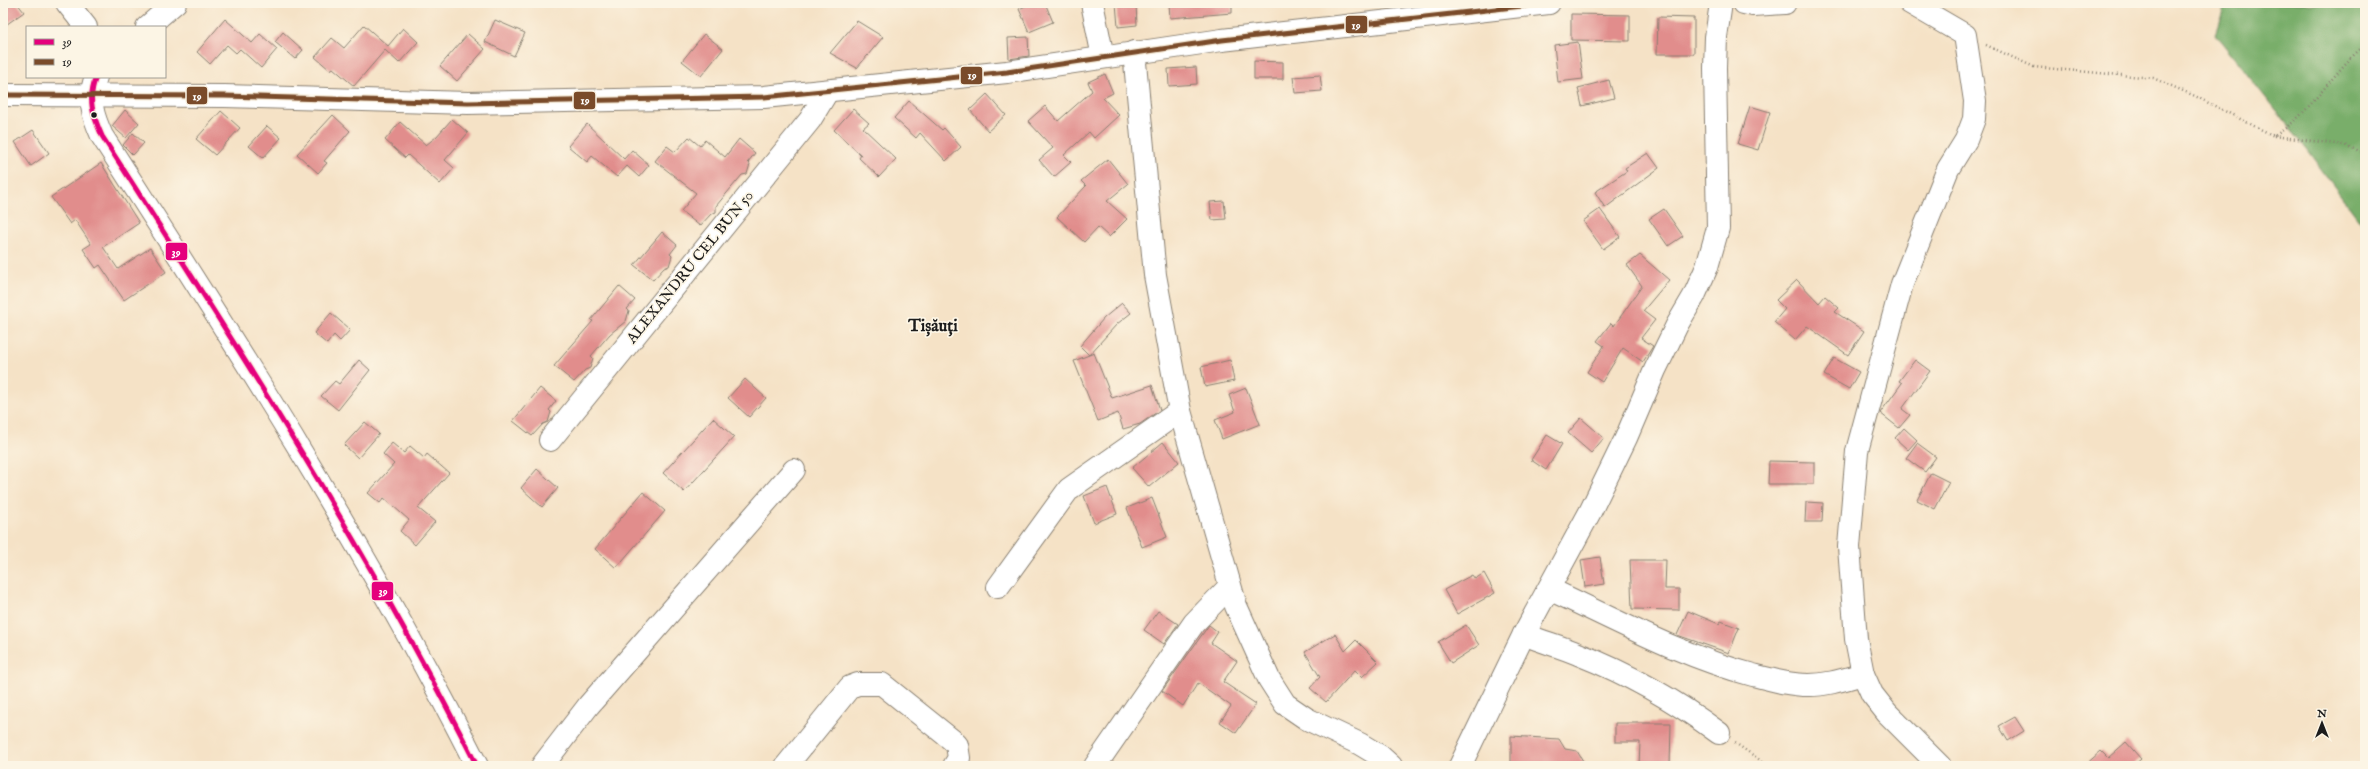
<svg xmlns="http://www.w3.org/2000/svg" width="2368" height="769" viewBox="0 0 2368 769" font-family="'IM FELL English',serif">
<style>
.forest{fill:#79ae6a;stroke:#4a6543}
.building{fill:#e18d8c}
.lines{fill:none;stroke-linecap:round;stroke-linejoin:round}
.minor-casing{stroke:#887f71;stroke-width:24}
.path{stroke:#887f71;stroke-width:2.5;stroke-dasharray:1 3;stroke-linecap:butt}
.minor{stroke:#fff;stroke-width:22}
.bus-1-casing{stroke:#fcf5e5;stroke-width:8}
.bus-2-casing{stroke:#fcf5e5;stroke-width:8}
.bus-1{stroke:#e5007d;stroke-width:5}
.bus-2{stroke:#7a4b2a;stroke-width:5}
.bus-dot{fill:#1c1c1c;stroke:#fcf5e5;stroke-width:1.5}
.labels{text-anchor:middle;dominant-baseline:central;stroke-width:3.5;stroke-linejoin:round;paint-order:stroke}
.street-label{font-size:15px;fill:#1c1c1c;stroke:#fcf5e5}
.quarter-label{font-size:17px;font-weight:bold;fill:#1c1c1c;stroke:#fcf5e5}
.line-badge{stroke:#fcf5e5;stroke-width:1.5}
.badge-label{font-size:11px;text-anchor:middle;font-weight:bold;fill:#fff}
</style>
<rect width="100%" height="100%" fill="#fcf5e5"/>
<filter id="ink" filterUnits="userSpaceOnUse"><feTurbulence type="fractalNoise" baseFrequency=".025" numOctaves="2"/><feDisplacementMap in="SourceGraphic" scale="8" xChannelSelector="R" yChannelSelector="G"/><feConvolveMatrix kernelMatrix="1 2 1 2 8 2 1 2 1" color-interpolation-filters="sRGB"/></filter>
<filter id="wash" filterUnits="userSpaceOnUse"><feTurbulence type="fractalNoise" baseFrequency=".012" numOctaves="4" result="noise"/><feDisplacementMap in="SourceGraphic" scale="16" xChannelSelector="R" yChannelSelector="G"/><feGaussianBlur stdDeviation="0.9" result="paint"/><feColorMatrix in="noise" values="0 0 0 0 0 0 0 0 0 0 0 0 0 0 0 0 0 1.4 0 .05"/><feComposite in="paint" operator="in"/></filter>
<g filter="url(#wash)">
<rect width="100%" height="100%" fill="#f5e2c6"/>
<path class="forest" d="M2226,3H2365V228L2301,142L2215,34Z"/>
<g id="blocks">
<g class="building">
<path d="M3,3H17L24,12L3,27Z"/>
<path d="M1032,3H1045L1053,22L1029,32L1019,9Z"/>
<path d="M1116,3H1136L1137,25L1118,27Z"/>
<path d="M1169,3H1232V13L1170,18Z"/>
<path d="M1571,14L1630,15V41L1571,40Z"/>
<path d="M1658,17L1694,18V54H1657Z"/>
<path d="M225,19L252,43L260,34L277,49L261,68L240,49L236,53L227,45L210,64L197,52Z"/>
<path d="M495,20L525,33L514,56L485,42Z"/>
<path d="M857,21L883,37L857,68L830,53Z"/>
<path d="M364,25L388,46L403,28L418,42L399,63L385,50L354,86L333,68L330,70L315,57L332,38L344,48Z"/>
<path d="M283,32L303,50L295,59L275,42Z"/>
<path d="M468,34L485,49L457,81L440,66Z"/>
<path d="M704,34L723,49L701,76L682,61Z"/>
<path d="M1028,37L1029,56L1009,59L1008,38Z"/>
<path d="M1578,42L1583,79L1558,82L1554,45Z"/>
<path d="M1254,61L1283,62V79H1254Z"/>
<path d="M1196,67L1197,84L1169,86L1168,69Z"/>
<path d="M1105,74L1113,93L1103,98L1119,115L1094,138L1089,132L1064,155L1071,162L1054,177L1039,160L1053,148L1028,121L1045,106L1058,121L1092,91L1088,82Z"/>
<path d="M1320,75L1322,91L1295,93L1293,77Z"/>
<path d="M1609,80L1614,98L1582,106L1578,88Z"/>
<path d="M987,94L1006,115L988,131L970,110Z"/>
<path d="M909,101L942,130L944,128L961,147L946,161L920,133L916,138L894,118Z"/>
<path d="M1750,106L1770,112L1758,150L1738,144Z"/>
<path d="M853,109L869,123L863,128L896,159L879,177L859,158L861,155L834,130Z"/>
<path d="M125,110L139,123L126,138L112,126Z"/>
<path d="M221,111L240,128L215,155L196,139Z"/>
<path d="M333,115L350,131L324,161L327,163L318,173L297,154Z"/>
<path d="M452,119L468,133L445,160L454,168L440,184L408,155L405,158L385,140L400,122L426,145L436,137Z"/>
<path d="M587,124L624,159L632,150L649,165L639,177L627,166L617,177L592,156L587,162L568,146Z"/>
<path d="M267,126L281,138L263,158L249,146Z"/>
<path d="M33,130L49,153L31,166L15,142Z"/>
<path d="M133,133L144,143L133,155L123,145Z"/>
<path d="M689,137L700,146L705,140L725,157L739,139L755,153L748,162L750,164L747,174L742,175L716,206V212L711,214L700,226L681,211L696,193L655,161L667,146L675,152Z"/>
<path d="M1648,153L1659,168L1605,208L1595,192L1627,171L1625,168Z"/>
<path d="M1108,159L1128,184L1107,201L1127,219L1109,237L1098,227L1084,242L1057,217L1086,186L1081,181Z"/>
<path d="M101,163L139,223L103,247L118,269L150,248L166,272L124,300L100,265L96,268L83,249L91,244L75,220L70,224L51,197Z"/>
<path d="M1224,201L1226,219L1212,220L1210,202Z"/>
<path d="M1600,209L1620,237L1603,249L1583,221Z"/>
<path d="M1664,209L1683,236L1668,246L1649,219Z"/>
<path d="M662,232L677,245L670,254L672,256L669,266L664,268L653,280L634,265Z"/>
<path d="M1640,255L1669,280L1643,311L1655,320L1641,338L1653,346L1643,362L1623,348L1602,382L1587,372L1604,346L1597,341L1611,323L1614,326L1642,286L1627,265Z"/>
<path d="M1797,280L1819,303L1825,296L1839,308L1835,312L1864,331L1848,355L1807,326L1795,340L1774,322L1785,309L1776,300Z"/>
<path d="M619,286L635,300L627,309L629,311L626,321L610,334L591,356L593,358L590,368L585,370L574,382L554,366L593,321L591,320Z"/>
<path d="M1122,303L1131,313L1117,324L1089,355L1080,346L1104,318Z"/>
<path d="M331,313L350,330L340,341L334,335L327,344L314,333Z"/>
<path d="M1094,353L1112,398L1152,385L1160,410L1140,424L1123,429L1118,413L1098,421L1074,361Z"/>
<path d="M1834,358L1859,372L1849,389L1824,375Z"/>
<path d="M359,360L370,370L338,410L321,396L335,381L339,384Z"/>
<path d="M1230,360L1234,381L1205,387L1201,367Z"/>
<path d="M1915,360L1930,371L1902,409L1910,415L1899,428L1880,413L1902,383L1899,381Z"/>
<path d="M745,379L766,398L749,417L728,398Z"/>
<path d="M540,388L556,401L549,410L551,412L548,422L543,424L532,436L513,421Z"/>
<path d="M1246,388L1260,424L1222,439L1215,420L1235,412L1229,395Z"/>
<path d="M713,418L734,437L684,492L663,473Z"/>
<path d="M1581,418L1604,438L1591,453L1568,433Z"/>
<path d="M365,422L379,434L358,458L344,445Z"/>
<path d="M1904,428L1917,440L1908,450L1895,438Z"/>
<path d="M1547,435L1562,444L1546,470L1531,460Z"/>
<path d="M1163,442L1179,462L1149,487L1132,468Z"/>
<path d="M392,443L404,453L410,446L424,458L427,454L449,473L418,508L435,522L415,545L400,531L409,520L384,498L380,503L368,493L394,464L383,454Z"/>
<path d="M1917,443L1936,457L1925,472L1906,458Z"/>
<path d="M1769,461L1814,462V484H1768Z"/>
<path d="M537,469L558,488L542,507L521,488Z"/>
<path d="M1931,473L1949,482L1935,509L1917,500Z"/>
<path d="M1107,487L1117,514L1094,523L1084,496Z"/>
<path d="M643,492L665,511L616,568L595,549Z"/>
<path d="M1152,498L1167,537L1142,547L1127,508Z"/>
<path d="M1806,502L1823,503L1822,522H1805Z"/>
<path d="M1600,557L1604,584L1585,587L1581,560Z"/>
<path d="M1630,560H1666L1665,589H1679V610L1632,609Z"/>
<path d="M1484,573L1495,593L1457,614L1444,590L1472,575L1475,579Z"/>
<path d="M1158,611L1178,624L1164,644L1144,630Z"/>
<path d="M1688,611L1719,624L1721,621L1739,628L1729,653L1677,635Z"/>
<path d="M1209,625L1218,632L1211,643L1237,661L1223,682L1256,704L1236,733L1220,722L1231,706L1198,683L1183,706L1162,691Z"/>
<path d="M1466,625L1479,645L1451,663L1438,642Z"/>
<path d="M1335,634L1345,651L1356,640L1378,662L1362,677L1355,670L1326,702L1310,688L1320,677L1305,652Z"/>
<path d="M2015,717L2024,731L2008,741L1999,726Z"/>
<path d="M1615,723H1671L1670,766H1639L1640,742H1615Z"/>
<path d="M1511,736L1559,739L1565,749L1577,751L1586,766H1511Z"/>
<path d="M2126,742L2141,759L2133,766H2084L2101,751L2108,758Z"/>
</g>
</g>
</g>
<g filter="url(#ink)">
<use href="#blocks" fill-opacity="0" stroke="#887f71" stroke-width="1"/>
<g class="lines">
<g class="minor-casing">
<g id="minor">
<path d="M67,3L86,27"/>
<path d="M1092,3L1103,57"/>
<path d="M1744,3L1753,5L1785,3"/>
<path d="M1910,3L1965,35L1975,101L1974,119L1966,140L1948,169L1902,284L1857,451L1849,547L1856,639L1863,674L1872,694L1887,713L1940,766"/>
<path d="M147,27L175,3"/>
<path d="M1134,52L1155,275L1180,411L1236,606L1269,679L1285,704L1307,719L1360,744L1380,756L1391,766"/>
<path d="M96,77C87,99 93,116 102,136C234,341 367,548 477,766"/>
<path d="M3,95L224,96L468,103L764,97L1007,72L1222,40L1549,3"/>
<path d="M550,440L810,120L827,92"/>
<path d="M998,587L1069,489L1180,411"/>
<path d="M1549,589C1616,620 1681,656 1753,675C1772,680 1790,685 1809,685C1828,685 1845,679 1863,674"/>
<path d="M1524,634C1542,642 1560,646 1578,654C1629,674 1676,701 1719,733"/>
<path d="M542,766L589,705L794,470"/>
<path d="M786,766L850,687L858,684H882L952,740L957,745L959,758L954,766"/>
<path d="M1095,766L1194,623L1229,587"/>
<path d="M1460,766L1524,634L1590,512L1626,438L1655,370L1677,325L1694,296L1707,267L1718,228L1715,68L1716,37L1721,3"/>
</g>
</g>
<g class="path">
<path d="M1986,45L2034,67L2153,78L2195,96L2274,136C2311,114 2332,72 2365,45"/>
<path d="M2274,136L2344,145L2365,153"/>
<path d="M1735,743L1769,766"/>
</g>
<use href="#minor" class="minor"/>
<g class="bus-1-casing">
<path id="bus-1" d="M96,77C87,99 93,116 102,136C234,341 367,548 477,766"/>
</g>
<g class="bus-2-casing">
<path id="bus-2" d="M3,95L224,96L468,103L764,97L1007,72L1222,40L1549,3"/>
</g>
<use href="#bus-1" class="bus-1"/>
<use href="#bus-2" class="bus-2"/>
</g>
</g>
<circle class="bus-dot" cx="94" cy="115" r="3.5"/>
<g class="labels">
<g class="street-label">
<text transform="translate(690 267) rotate(-51)">ALEXANDRU CEL BUN 50</text>
</g>
<g class="quarter-label">
<text x="933" y="326">Tișăuți</text>
</g>
</g>
<g class="line-badge">
<rect x="1345" y="15" width="23" height="19" rx="4" fill="#7a4b2a"/>
<rect x="960" y="66" width="23" height="19" rx="4" fill="#7a4b2a"/>
<rect x="186" y="86" width="22" height="19" rx="4" fill="#7a4b2a"/>
<rect x="573" y="91" width="23" height="19" rx="4" fill="#7a4b2a"/>
<rect x="165" y="242" width="23" height="19" rx="4" fill="#e5007d"/>
<rect x="371" y="581" width="23" height="20" rx="4" fill="#e5007d"/>
</g>
<g class="badge-label">
<text x="1356" y="29">19</text>
<text x="972" y="79">19</text>
<text x="197" y="100">19</text>
<text x="585" y="104">19</text>
<text x="176" y="256">39</text>
<text x="383" y="595">39</text>
</g>
<rect width="2368" height="769" fill="none" stroke="#fcf5e5" stroke-width="16"/>
<rect x="26" y="26" width="140" height="52" fill="#fcf5e5" stroke="#a29e95"/>
<rect x="34" y="39" width="20" height="6" fill="#e5007d" stroke="#a29e95"/>
<text x="62" y="46" font-size="12" fill="#1c1c1c">39</text>
<rect x="34" y="59" width="20" height="6" fill="#7a4b2a" stroke="#a29e95"/>
<text x="62" y="66" font-size="12" fill="#1c1c1c">19</text>
<g transform="translate(2322 723)" stroke="#fcf5e5" stroke-width="3" paint-order="stroke">
<path d="M0-3L7 15L0 10L-7 15Z" fill="#1c1c1c"/>
<text y="-6" font-size="11" font-weight="bold" text-anchor="middle" fill="#1c1c1c">N</text>
</g>
</svg>
